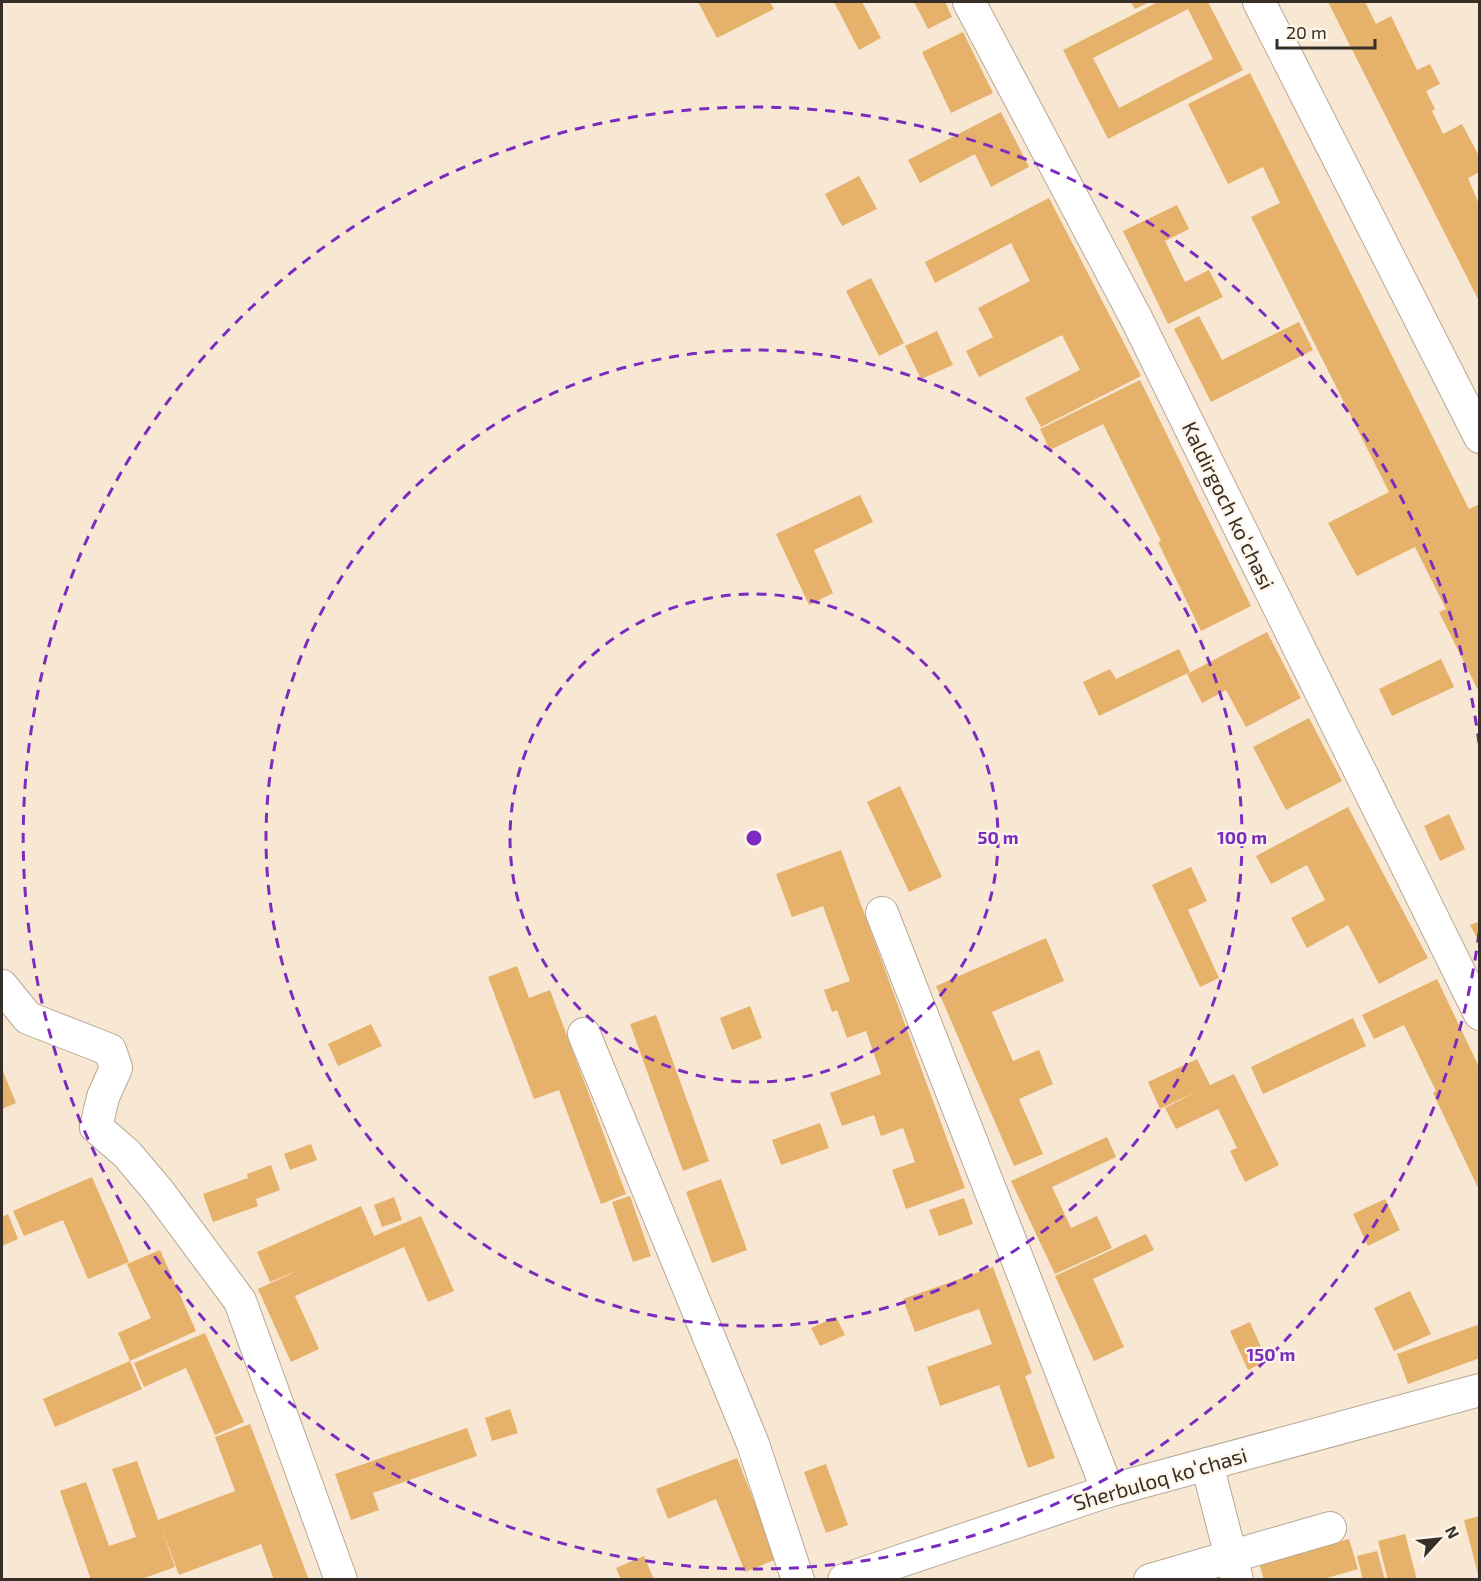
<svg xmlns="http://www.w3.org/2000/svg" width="1481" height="1581" viewBox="0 0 1481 1581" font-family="'Exo 2',sans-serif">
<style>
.building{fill:#e6b16a;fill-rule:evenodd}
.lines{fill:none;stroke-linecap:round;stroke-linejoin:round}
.street-casing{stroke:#b7a895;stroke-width:34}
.street{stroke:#fff;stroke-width:32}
.ring{fill:none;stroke:#7b2cbf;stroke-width:3;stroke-dasharray:10 8}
.labels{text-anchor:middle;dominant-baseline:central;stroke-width:4.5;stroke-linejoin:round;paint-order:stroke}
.street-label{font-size:21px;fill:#352f27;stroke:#fff5e9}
.centre{fill:#7b2cbf;stroke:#fff5e9;stroke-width:3}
.ring-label{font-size:18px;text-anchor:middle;font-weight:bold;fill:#7b2cbf;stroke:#fff5e9;stroke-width:4.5;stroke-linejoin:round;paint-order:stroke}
</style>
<rect width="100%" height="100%" fill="#f7e7d3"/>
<g class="building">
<path d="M698,2H770L774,9L717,38Z"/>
<path d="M834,2H862L881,38L859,50Z"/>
<path d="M914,2H945L952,17L928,29Z"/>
<path d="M1131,2H1150L1135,9Z"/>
<path d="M1158,2H1208L1243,70L1108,139L1063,50ZM1188,9L1213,59L1119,108L1093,58Z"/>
<path d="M1328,2H1365L1376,24L1391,16L1417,70L1430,64L1440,84L1426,91L1435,109L1432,111L1443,134L1462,124L1480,158V172L1468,178L1480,207V303Z"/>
<path d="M963,32L993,93L951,113L922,52Z"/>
<path d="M1250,73L1469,509L1480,504V694L1439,612L1446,609L1415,547L1357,576L1328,523L1389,492L1251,217L1280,203L1263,167L1228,184L1188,104Z"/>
<path d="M1001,112L1029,167L991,187L975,154L920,183L908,160Z"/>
<path d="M859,176L877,209L842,226L825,194Z"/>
<path d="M1049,198L1141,376L1041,427L1025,398L1080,370L1062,335L979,377L966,351L993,337L978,308L1030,281L1011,243L935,283L925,262Z"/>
<path d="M1177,205L1189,229L1165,241L1185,282L1209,270L1223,297L1168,324L1123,231Z"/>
<path d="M871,278L904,343L879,356L846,291Z"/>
<path d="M1199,316L1222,360L1299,322L1313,350L1211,402L1174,329Z"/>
<path d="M937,331L953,365L921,379L905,346Z"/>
<path d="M1140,380L1251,606L1201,631L1158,542L1161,541L1103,424L1050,450L1040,429Z"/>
<path d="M860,495L873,522L814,550L833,593L809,605L776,534Z"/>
<path d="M1267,632L1301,698L1246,727L1226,690L1202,703L1187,674Z"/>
<path d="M1179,649L1190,672L1099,716L1083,682L1110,669L1116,679Z"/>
<path d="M1441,659L1454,687L1392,716L1379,689Z"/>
<path d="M1309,718L1342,781L1286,810L1253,747Z"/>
<path d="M900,786L942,877L909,892L867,802Z"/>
<path d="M1348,807L1428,958L1379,984L1348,925L1307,948L1291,918L1325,900L1307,865L1271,884L1256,856Z"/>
<path d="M1449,814L1465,849L1440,861L1424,826Z"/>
<path d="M841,850L965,1188L906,1209L892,1170L915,1162L903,1128L881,1136L874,1115L842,1126L830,1093L881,1074L866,1031L847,1038L837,1010L832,1012L824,990L850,981L823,906L792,917L776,874Z"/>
<path d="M1191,867L1207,901L1188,910L1219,978L1200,987L1152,885Z"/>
<path d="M1480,921V943L1470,925Z"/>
<path d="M1046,938L1064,981L992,1012L1013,1061L1039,1050L1053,1084L1019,1099L1043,1154L1014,1166L936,986Z"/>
<path d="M517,966L529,998L550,990L626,1194L601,1204L559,1090L534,1099L488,977Z"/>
<path d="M1437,979L1480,1069V1192L1433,1093L1436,1091L1404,1025L1374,1039L1362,1015Z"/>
<path d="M750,1006L762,1038L732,1050L720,1018Z"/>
<path d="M656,1015L709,1161L683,1171L630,1024Z"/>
<path d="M1353,1018L1366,1046L1263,1094L1251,1067Z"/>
<path d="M371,1024L382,1046L338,1066L328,1044Z"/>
<path d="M1197,1059L1210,1085L1234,1074L1279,1165L1245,1182L1230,1151L1237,1148L1218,1109L1176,1129L1165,1108L1199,1090L1160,1109L1148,1082Z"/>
<path d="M2,1069L16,1103L2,1109Z"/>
<path d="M820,1123L829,1148L781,1165L772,1140Z"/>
<path d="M1107,1137L1116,1157L1052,1187L1071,1228L1097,1216L1112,1248L1055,1274L1011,1181Z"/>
<path d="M311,1144L317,1160L290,1170L284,1154Z"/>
<path d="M271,1165L280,1190L256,1199L258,1206L213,1222L203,1194L248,1178L247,1174Z"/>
<path d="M92,1177L129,1262L88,1279L63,1220L24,1236L13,1211Z"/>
<path d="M721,1179L747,1250L712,1263L686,1192Z"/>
<path d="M630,1196L651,1256L633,1262L612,1202Z"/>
<path d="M394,1197L402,1220L382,1227L374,1205Z"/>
<path d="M964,1198L973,1224L939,1236L929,1210Z"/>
<path d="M1385,1199L1400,1230L1368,1246L1353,1214Z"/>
<path d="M361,1206L374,1236L421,1216L454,1291L428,1302L404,1247L295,1296L319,1349L291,1362L258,1289L301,1269L270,1282L257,1252Z"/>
<path d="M8,1214L18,1239L2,1246V1217Z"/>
<path d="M1146,1234L1154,1250L1093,1279L1124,1347L1094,1361L1055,1276Z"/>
<path d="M160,1250L196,1331L130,1361L118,1333L151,1318L127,1264Z"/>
<path d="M993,1267L1032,1373L1025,1376L1055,1458L1028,1468L999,1385L940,1406L927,1367L992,1344L979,1309L915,1332L903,1299Z"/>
<path d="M1410,1291L1431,1334L1394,1351L1374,1308Z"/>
<path d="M836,1317L845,1335L820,1346L811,1328Z"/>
<path d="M1250,1322L1267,1361L1248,1370L1230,1331Z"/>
<path d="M1480,1324V1358L1408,1384L1397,1354Z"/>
<path d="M205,1333L244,1422L215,1435L186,1368L144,1387L134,1363Z"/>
<path d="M130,1361L142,1389L55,1427L43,1399Z"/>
<path d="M510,1409L518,1433L492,1441L485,1418Z"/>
<path d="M250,1424L309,1580H274L261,1544L179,1575L161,1526L175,1567L139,1580H91L60,1491L86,1482L109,1546L136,1537L112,1469L137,1461L158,1520L235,1491L215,1437Z"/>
<path d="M467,1428L477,1456L373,1493L379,1510L351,1520L335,1474Z"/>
<path d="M737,1458L777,1559L745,1572L716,1499L668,1519L656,1489Z"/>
<path d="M826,1464L848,1525L826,1533L804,1472Z"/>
<path d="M1480,1516V1578H1479L1464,1520Z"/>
<path d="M1405,1534L1417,1580H1388L1378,1541Z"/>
<path d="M1349,1539L1358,1569L1320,1580H1264L1259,1563Z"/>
<path d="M1377,1551L1385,1580H1363L1357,1556Z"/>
<path d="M644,1556L654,1580H621L616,1568Z"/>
</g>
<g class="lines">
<g class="street-casing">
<g id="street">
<path d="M969,2L1137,320L1480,1014"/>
<path d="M1259,2L1480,437"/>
<path d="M882,913L1108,1491"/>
<path d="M2,986L28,1018L110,1050L116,1068L103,1097L96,1127L127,1154L159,1192L240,1301L341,1580"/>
<path d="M584,1034L753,1444L798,1580"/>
<path d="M1207,1464L1237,1580"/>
<path d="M844,1580L1108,1491L1480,1390"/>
<path d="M1150,1580L1330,1528"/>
</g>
</g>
<use href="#street" class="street"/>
</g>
<g class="ring">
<circle cx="754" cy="838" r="244"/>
<circle cx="754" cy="838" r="488"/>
<path d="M1479 933A731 731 0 1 1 1479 743"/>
</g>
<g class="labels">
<g class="street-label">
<text transform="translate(1229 505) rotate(64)">Kaldirgoch koʻchasi</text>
<text transform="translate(1160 1478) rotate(-16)">Sherbuloq koʻchasi</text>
</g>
</g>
<circle cx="754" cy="838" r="9" class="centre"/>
<g class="ring-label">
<text x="998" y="844">50 m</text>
<text x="1242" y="844">100 m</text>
<text x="1271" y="1361">150 m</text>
</g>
<rect width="1481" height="1581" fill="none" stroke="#352f27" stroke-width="6"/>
<g transform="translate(1439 1539) rotate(63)" stroke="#fff5e9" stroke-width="4.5" paint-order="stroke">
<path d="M0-4.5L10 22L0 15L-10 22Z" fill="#352f27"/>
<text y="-9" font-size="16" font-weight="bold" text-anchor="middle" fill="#352f27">N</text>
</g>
<path d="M1277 39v9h98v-9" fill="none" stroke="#352f27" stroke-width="3"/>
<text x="1286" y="39" font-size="18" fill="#352f27" stroke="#fff5e9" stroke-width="4.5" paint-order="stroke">20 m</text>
</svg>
